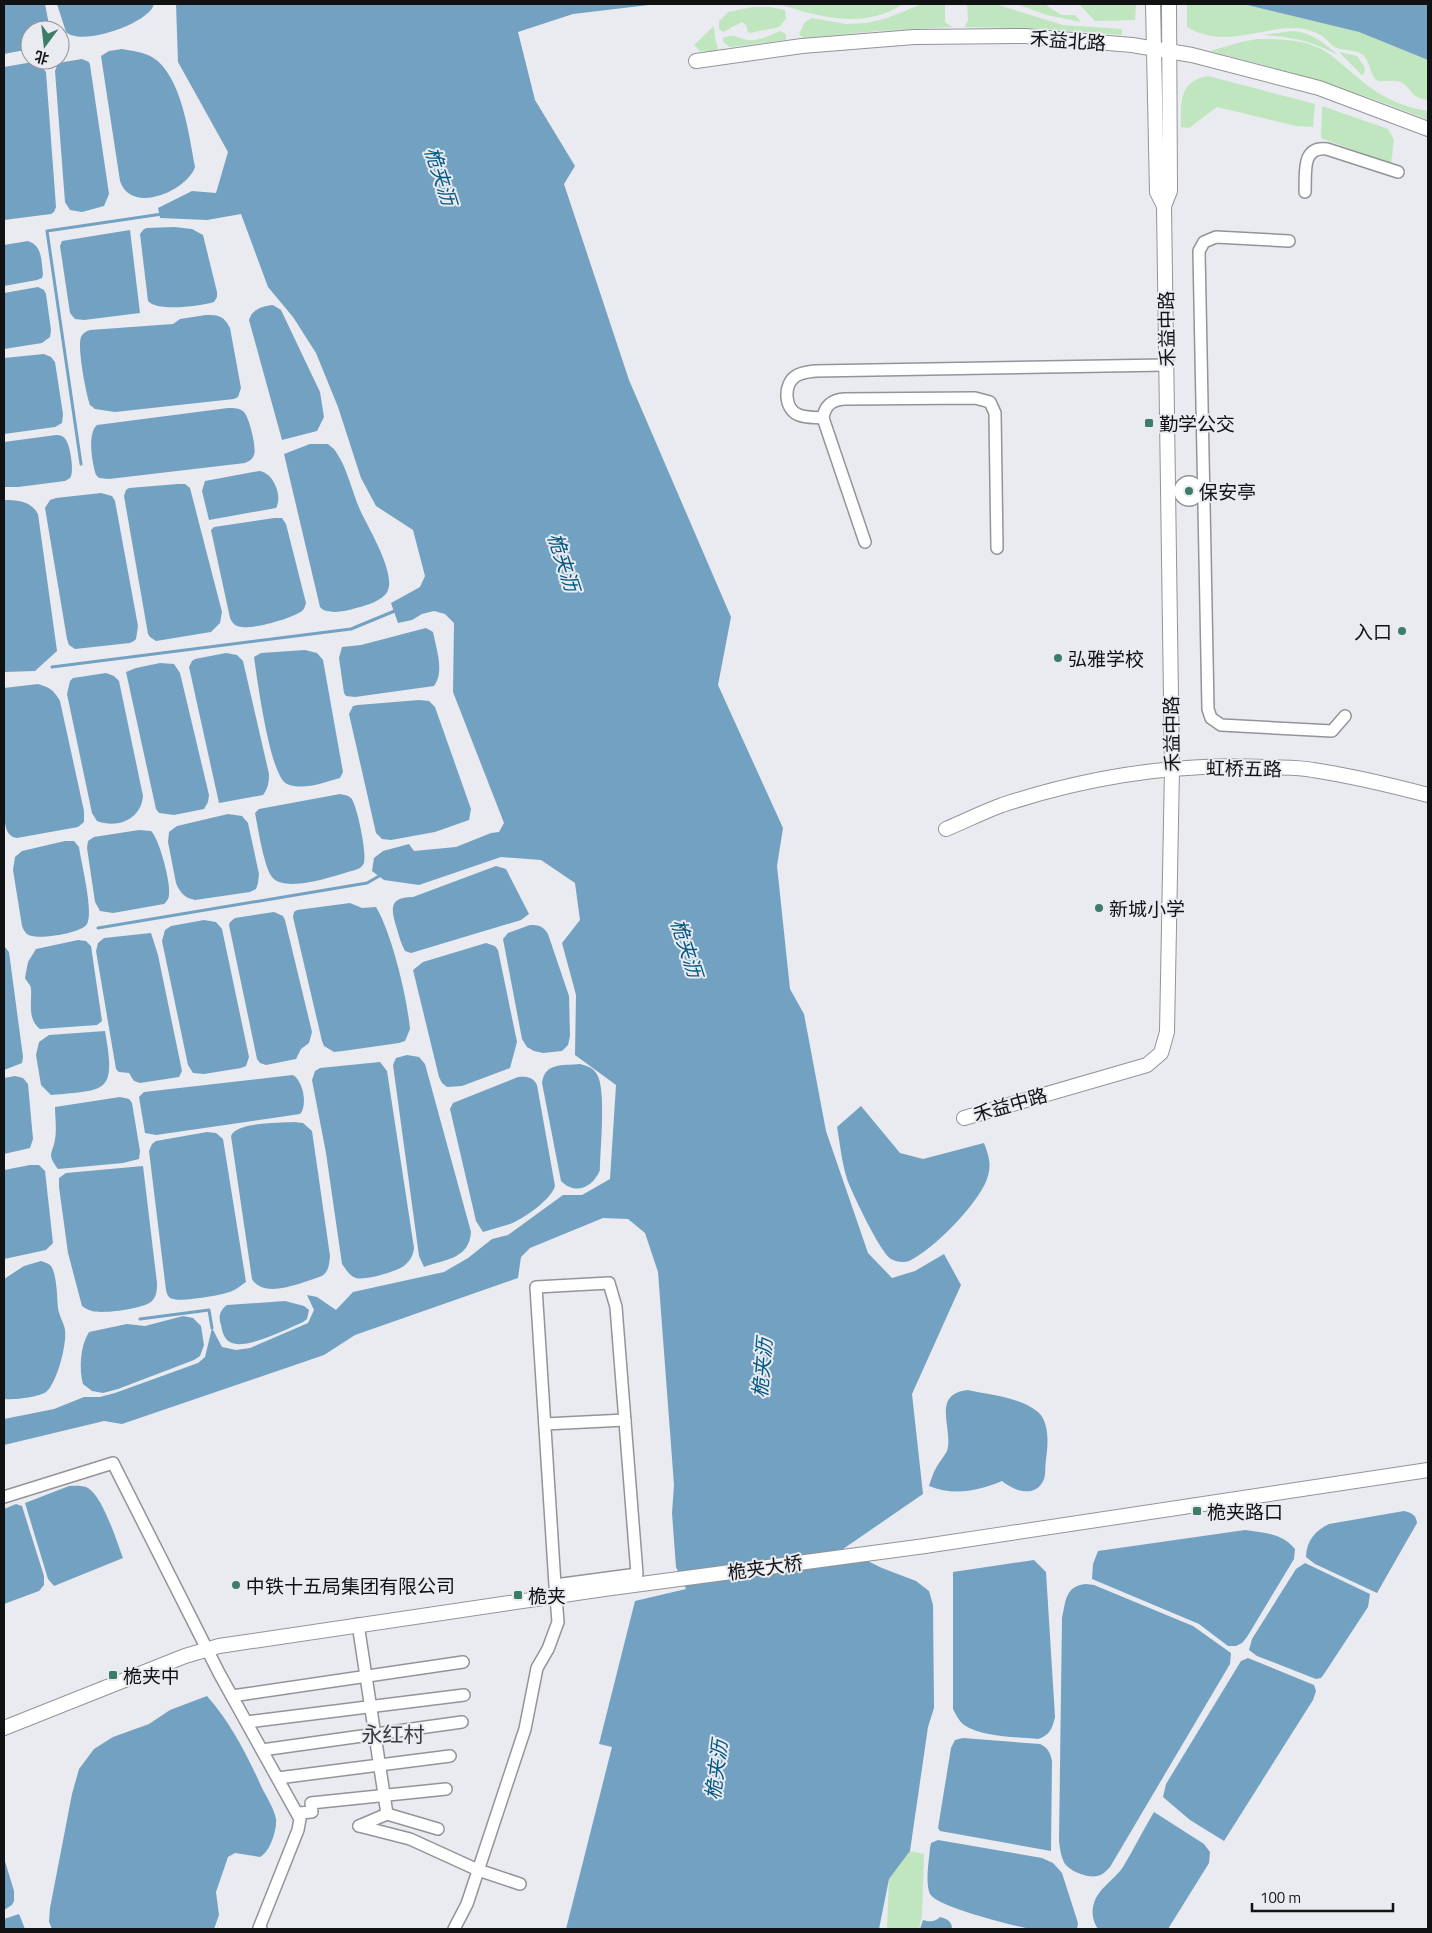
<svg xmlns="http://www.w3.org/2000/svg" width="1432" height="1933" viewBox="0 0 1432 1933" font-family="'Titillium Web','Noto Sans SC',sans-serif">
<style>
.green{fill:#bfe6bf}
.water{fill:#73a1c2}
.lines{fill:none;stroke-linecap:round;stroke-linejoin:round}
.stream{stroke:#73a1c2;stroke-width:3}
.minor-casing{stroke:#929498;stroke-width:14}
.tertiary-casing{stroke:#929498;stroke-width:16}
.minor{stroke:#fff;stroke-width:11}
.tertiary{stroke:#fff;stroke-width:14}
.poi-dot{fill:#3d7c68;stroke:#e9ebf0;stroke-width:2}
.labels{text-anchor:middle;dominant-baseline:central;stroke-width:4;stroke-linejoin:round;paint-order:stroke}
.street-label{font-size:19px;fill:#111213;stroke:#e9ebf0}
.poi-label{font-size:19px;fill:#111213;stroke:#e9ebf0;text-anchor:start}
.water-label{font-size:20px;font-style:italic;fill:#035884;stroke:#e9ebf0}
.quarter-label{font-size:21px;fill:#3a3b3f;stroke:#e9ebf0}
</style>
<rect width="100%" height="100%" fill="#e9ebf0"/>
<g class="green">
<path d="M774,4H903C872,24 840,21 805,12C795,9 785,5 774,4Z"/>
<path d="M922,4H945V22L952,27L878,31L804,38L799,34L805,22L812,18L846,24L867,23L887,18Z"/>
<path d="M967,4H995L1063,25L1122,29V35L1044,29L964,27L968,21Z"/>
<path d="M1016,4C1027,3 1036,6 1046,5L1061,15H1075L1081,22L1047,15Z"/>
<path d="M1079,4H1136L1135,20L1095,21Z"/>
<path d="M1187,4H1243L1359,32L1428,60V100C1409,97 1414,90 1402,83C1395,79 1386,82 1378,81C1369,75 1371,62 1363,55C1355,49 1345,51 1337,48C1331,46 1327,39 1322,36C1317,33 1310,30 1304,29C1294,27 1283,28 1273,30C1241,35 1217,44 1187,27Z"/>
<path d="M753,7H769L785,10L786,19L779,27L750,33L748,32L746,25L742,22L723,32L719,29V21L728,12Z"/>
<path d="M714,26L715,38L718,48L716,52L700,51L694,45Z"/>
<path d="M780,31L786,34V40L730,47L723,42V38C734,33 737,38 747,40C758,42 771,35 780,31Z"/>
<path d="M1293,31C1313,33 1324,43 1338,55C1311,41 1293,37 1263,35Z"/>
<path d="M1257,39C1276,39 1296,39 1314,46C1331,52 1343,66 1357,77C1379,96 1399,106 1428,111V120C1357,91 1284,70 1210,51L1241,42Z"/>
<path d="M1339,52L1357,56L1365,68L1363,76Z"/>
<path d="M1208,76L1315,104L1313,127L1296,126L1217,107L1189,128L1181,127C1181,103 1178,82 1208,76Z"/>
<path d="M1322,106L1388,129L1394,140L1391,164L1321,138Z"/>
<path d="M910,1851L924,1854L922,1915L919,1929H887L889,1879Z"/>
</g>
<g class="water">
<path d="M4,4H45L50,30H30V49L4,54Z"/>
<path d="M57,4H154C150,23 81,47 66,32Z"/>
<path d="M176,4H657L573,14L518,32L535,100L575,166L564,184L629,380L731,617L718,685L783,828L777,866L790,989L804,1014L826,1131L868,1253L892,1278L915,1271L944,1254L961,1285L912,1394L923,1494L843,1549L882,1568L916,1581L929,1591L933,1605L934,1708L928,1727L910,1851L889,1879L879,1929H566L612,1747L599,1744L635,1601L686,1589L676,1567L672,1513L674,1485L658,1272L645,1233L628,1219L603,1218L530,1248L521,1257L518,1278L355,1335L324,1355L122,1424L104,1421L4,1445V1419L54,1409L84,1397H100L115,1393L198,1363L205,1357L212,1328L222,1347L236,1350L250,1348L308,1323L314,1310L307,1295L317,1297L336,1310L353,1292L444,1272L468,1258L492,1239L508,1235L563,1195H582L610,1179L616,1085L575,1055L576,995L562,943L580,920L575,883L541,860L501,857L419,885L384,880L372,871L374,858L383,851L409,844L414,851L456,847L491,833L499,832L504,823L453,692L454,623L445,614L434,611L422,614L412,620L398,623L391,603L420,587L425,576L413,530L376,506L361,478L338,407L316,353L293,317L268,287L241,214L207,220L160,218L158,208L192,191L216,193L228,152L178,62Z"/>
<path d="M1243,4H1428V60L1359,32Z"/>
<path d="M122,49C133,51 143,52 152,57C182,75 189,136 195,167C187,191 131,215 120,181L101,56L109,51Z"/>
<path d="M82,59L89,62L90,65L109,194L104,206L82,212L70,210L65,202L55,71L58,63Z"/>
<path d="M33,62L40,65L46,72L56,207L54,212L51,214L4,220V67Z"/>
<path d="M174,227L192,229L203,235L217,292V297L214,302C201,306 157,312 148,301L140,234L144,229L147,228Z"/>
<path d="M130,230L140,313L84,320L75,319L70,313L60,246L62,241Z"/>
<path d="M28,241C43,246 41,261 43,274L42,278L37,280L4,286V245Z"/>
<path d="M38,287L44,290L46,294L51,330L50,337L42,343L4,349V293Z"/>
<path d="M273,305L281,310L320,392L324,417L317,431L282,440L249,320C252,309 263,306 273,305Z"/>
<path d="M206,315C219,315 224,316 230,328L241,388L238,397L234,399L115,412L95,409L90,405C86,394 77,347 81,337C83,333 86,331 90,330L173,324L180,319Z"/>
<path d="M44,354L51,357L55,362L63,414L62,423L55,427L4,434V358Z"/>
<path d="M228,408C234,408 240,408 244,412C249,417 257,448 254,455C252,460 249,461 245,463L109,479L99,478L96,475C92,463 87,433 97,425Z"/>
<path d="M56,435C60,435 64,436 66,440C70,445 74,470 71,476C70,479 68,479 65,481L18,487H4V442Z"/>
<path d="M310,444H328C331,447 334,448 336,452C348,469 352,493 361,512C369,529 395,572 388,590C384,602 360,607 349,610C340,612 325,614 320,607L284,454Z"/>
<path d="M259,471C273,472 283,496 276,508L209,520L202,491L205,481Z"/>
<path d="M178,484H185L190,488L222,612L220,623L211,632L156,641L150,637L148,634L124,496L126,490L129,488Z"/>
<path d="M101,493L112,496L115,501L138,626L136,639L134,641L130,643L75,649L69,645L67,639L45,508L50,500L56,498Z"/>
<path d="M4,500C17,500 31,501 38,514L57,651L35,671L4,672Z"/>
<path d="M274,518H282L286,524L306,603C305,605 305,608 303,610C295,618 254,629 242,627C236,627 232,623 230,618L211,530L214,527Z"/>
<path d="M426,628L433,632C436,648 445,672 434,686L355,697L346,696L344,693L339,658L342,647L361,645Z"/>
<path d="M305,650L317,653L323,660L343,772L340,778C325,782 303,791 287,784C270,777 257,678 254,657L261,653Z"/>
<path d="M226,653L237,655L243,661L269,774C269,782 268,788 263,795L219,803L189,667L192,661L195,659Z"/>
<path d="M160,663L174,664L180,673L209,795L208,802L204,809L174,815L159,813L156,809L126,672L136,668Z"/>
<path d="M106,673L114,676L119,681L143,796C141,819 118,829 97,821L92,813L67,694L70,681L73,678Z"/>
<path d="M38,684C49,687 54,690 60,701L84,811V822L78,827L17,838C6,836 6,827 4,818V688Z"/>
<path d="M419,700L429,701L435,707L471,809L469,820L435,832L391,840L382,839L376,833L349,714L353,706L358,705Z"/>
<path d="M340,794C344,795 348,795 351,798C357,804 367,854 364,863C362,867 359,869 355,870C337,875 285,894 272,877C264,867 258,828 255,813L259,809Z"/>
<path d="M228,814L242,816L248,823L259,874L258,883L256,889L250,892L195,900C185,898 180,893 176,883L168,842L169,832L177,826Z"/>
<path d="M139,830L151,831C159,838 171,883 169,894C169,899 167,901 164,904L113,913L100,911L95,902L87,848L88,841L94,837Z"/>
<path d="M65,841H74L79,847C81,862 94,913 87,924C82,933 42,939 32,936C26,935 24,931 22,926L13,870L15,857L22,851Z"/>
<path d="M496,866L506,869L529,914L521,920L411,953L405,951C401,944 399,936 397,929C391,910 388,897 413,897Z"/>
<path d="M350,903L362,908L376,907C392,934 407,997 410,1029L405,1041L399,1043L343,1051L334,1052L324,1046L322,1041L293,917L294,912L297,910Z"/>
<path d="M274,912L283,916L285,920L312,1032L309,1043L301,1049L296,1059L266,1065L260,1063L257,1059L229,925L230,922L235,918Z"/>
<path d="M204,920L216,922L222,929L249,1057L246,1066L241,1068L204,1074L193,1073L188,1065L162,941L165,930L171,926Z"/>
<path d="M530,925C539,925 543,926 548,934L569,996L570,1036L568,1045L562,1051L543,1053L534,1051L527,1047L522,1039L503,939L508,933Z"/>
<path d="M151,933L158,955L182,1071L179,1077L140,1083L134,1081L129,1073L119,1072L116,1069L96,951L98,943L104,938Z"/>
<path d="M78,940L86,941L91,946L102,1021L97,1025L40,1029C27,1019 32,1002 31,989C31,985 27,982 25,978L28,962L36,949Z"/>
<path d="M486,943L495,946L498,950L517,1042L510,1068L462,1086L447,1087L442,1083L439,1077L413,970L423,962Z"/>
<path d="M4,946L9,952L23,1057L22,1063L4,1070Z"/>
<path d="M105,1031C116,1093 108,1090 51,1095L41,1085L36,1055L39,1042L49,1035Z"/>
<path d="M407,1055L419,1057L425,1064L471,1232C469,1259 446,1259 424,1267L419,1256L393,1065L396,1058Z"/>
<path d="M380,1062L387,1071L414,1248C413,1255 411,1260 405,1265C399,1271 364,1281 356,1278C349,1276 346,1269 342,1264L326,1153L312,1080L315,1071L320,1068Z"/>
<path d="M580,1064C587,1066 592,1067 596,1073C607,1086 600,1151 600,1170C593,1187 576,1196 561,1181L542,1083C545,1062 562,1066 580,1064Z"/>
<path d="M293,1075C303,1081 308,1105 300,1114L156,1135L145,1133L139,1097L144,1092Z"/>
<path d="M15,1076L23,1078L28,1084L33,1139L30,1148L4,1154V1078Z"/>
<path d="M518,1077C527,1076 533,1077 537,1085L555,1186C551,1200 523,1219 510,1224C501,1227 492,1229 483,1232L476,1221L450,1109L453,1103Z"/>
<path d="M120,1097L129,1099L132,1103L140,1151L139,1159L123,1163L58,1169C46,1153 53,1154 55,1139C57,1130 55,1117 55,1107Z"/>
<path d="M861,1106L900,1153L923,1159L984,1143C989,1156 992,1165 987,1179C978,1204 933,1250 909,1261C904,1263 896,1262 891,1259C880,1252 852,1193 847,1179C842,1163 840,1144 837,1127Z"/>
<path d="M294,1122L303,1123L312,1131L330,1256C329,1265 329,1271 322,1276C303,1282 264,1300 252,1279L231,1136C236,1122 280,1123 294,1122Z"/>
<path d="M207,1132L216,1133L223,1139L246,1282C241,1285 237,1289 232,1291C224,1295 182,1302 173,1299C168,1298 167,1294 166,1290L149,1151L152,1144L156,1141Z"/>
<path d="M30,1165H39L45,1171L53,1243L46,1250L4,1259V1170Z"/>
<path d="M143,1166L157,1283C157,1289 157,1296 152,1301C144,1309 103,1314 92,1311C88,1310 85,1308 82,1306L68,1253L59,1187V1178L66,1173Z"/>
<path d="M41,1261C47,1263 51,1264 53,1270C57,1281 57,1296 58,1308C59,1316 64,1323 65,1330C67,1344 57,1383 46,1392C39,1397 14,1400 5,1399L4,1279L24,1266Z"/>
<path d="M285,1301L304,1306L309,1310L307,1319L303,1322C287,1329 244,1351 230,1342C224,1339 222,1331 221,1325C218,1317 220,1310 227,1305Z"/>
<path d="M183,1316L193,1318L201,1326L204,1345L200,1356L194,1360L118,1389L103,1393L92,1391L83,1384C79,1369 80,1346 89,1332L127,1324L145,1326Z"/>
<path d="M968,1390C990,1395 1020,1397 1038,1412C1050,1423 1048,1445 1046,1459C1045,1465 1046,1473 1044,1479C1036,1499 1014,1491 1002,1481C978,1491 954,1496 929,1486C931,1480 933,1473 936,1468C939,1462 944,1457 947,1451C954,1430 930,1394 968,1390Z"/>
<path d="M69,1486C75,1486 82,1485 88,1488C103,1497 117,1542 123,1558L54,1586L48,1579L25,1503Z"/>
<path d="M16,1504L22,1506L44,1576V1585L39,1591L4,1604V1509Z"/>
<path d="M1404,1511C1412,1513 1416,1515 1417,1523L1377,1593L1315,1564L1306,1557C1306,1541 1316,1530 1329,1524Z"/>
<path d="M1245,1530C1265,1533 1282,1533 1295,1549L1294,1559L1247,1637L1242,1643L1236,1646H1228L1199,1624L1092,1579L1093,1564L1098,1551Z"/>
<path d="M1034,1560L1046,1572L1055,1717C1052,1729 1050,1735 1038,1739C1017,1737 982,1737 964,1725C959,1721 956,1715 953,1709V1572Z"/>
<path d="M1305,1563L1370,1594L1368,1607L1324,1674L1321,1678L1316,1679L1257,1656L1249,1650L1252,1639L1296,1569Z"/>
<path d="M1086,1584L1094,1585L1193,1626L1231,1653L1230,1664L1110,1867C1106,1871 1103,1875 1097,1876C1088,1878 1071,1872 1065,1864C1061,1857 1060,1849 1059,1841L1062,1618C1066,1601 1065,1586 1086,1584Z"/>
<path d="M1248,1658L1314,1685L1316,1691L1313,1700L1224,1841L1190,1820L1163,1797L1166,1784L1241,1661Z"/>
<path d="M207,1696C231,1723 247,1755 262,1788C267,1798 274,1808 276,1819C277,1830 270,1852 260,1857L235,1853L228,1857L216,1892L219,1915L214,1929H52L49,1922L50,1908L72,1794L79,1769L94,1749L113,1737L149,1724L170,1710Z"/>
<path d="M963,1738L1040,1744C1048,1748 1050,1752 1052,1761L1051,1851L940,1831L938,1828L951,1748L955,1740Z"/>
<path d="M1154,1812L1204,1844L1210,1852L1209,1863L1168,1929H1098C1093,1922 1091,1912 1094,1903C1098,1889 1115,1879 1123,1867C1134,1849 1143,1830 1154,1812Z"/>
<path d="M938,1840L1042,1858L1053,1863L1062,1873L1078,1923L1077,1929C1063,1929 1046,1931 1031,1929C1014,1926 937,1907 930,1894C925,1884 929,1860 930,1848L931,1843Z"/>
<path d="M4,1858L14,1891V1901L12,1905L4,1910Z"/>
<path d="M19,1914L25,1929H4V1919Z"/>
<path d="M940,1917C947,1919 952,1921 952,1929H920L923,1920C930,1922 935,1922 940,1917Z"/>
</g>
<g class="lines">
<g class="stream">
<path d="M81,464L47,231L162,214"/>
<path d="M52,667L351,629L397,610"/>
<path d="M98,928L367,883L381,875"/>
<path d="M140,1319L209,1310L212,1328"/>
</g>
<g class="minor-casing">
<g id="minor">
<path d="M1305,192C1306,173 1301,146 1327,149L1398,172"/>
<path d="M1289,241L1216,237L1204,242L1199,251L1208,709L1211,718L1221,725L1332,731L1345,716"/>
<path d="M823,418C815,417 806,418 799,415C784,410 783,384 796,376C802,372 809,372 815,371L1166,365"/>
<circle cx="1189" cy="491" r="9"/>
<path d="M865,542L823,418C825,405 832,400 844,399L975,398L990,402L995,413L997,548"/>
<path d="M545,1424L625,1420"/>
<path d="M4,1497L113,1463L219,1673L300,1819L298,1830L259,1928L261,1929"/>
<path d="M358,1624L387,1814"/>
<path d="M232,1696L463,1662"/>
<path d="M247,1722L464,1695"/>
<path d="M262,1750L462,1722"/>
<path d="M278,1778L450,1756"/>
<path d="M298,1813L312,1812L311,1803L446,1789"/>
<path d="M359,1826L410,1839L478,1870L520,1884"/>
<path d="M359,1826L387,1814L438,1829"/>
<path d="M454,1929L467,1904L525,1729L537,1668L548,1649L558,1622L555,1585C548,1485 542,1386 536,1287L609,1283L616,1307L637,1574L555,1585"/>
</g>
</g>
<g class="tertiary-casing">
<g id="tertiary">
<path d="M1153,4L1157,192L1164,206"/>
<path d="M696,61L802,46L914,37L1025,36L1132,45L1192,55L1319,88L1428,129"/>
<path d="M946,829C965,821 983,812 1002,805C1087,777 1175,763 1264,767C1280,768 1297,767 1313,770C1352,776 1390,785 1428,795"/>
<path d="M964,1118L1147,1065L1161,1053L1167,1032L1172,768L1164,206L1170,191L1169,4"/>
<path d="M4,1728L185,1656L219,1646L604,1589L925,1546L1428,1470"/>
</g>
</g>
<use href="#minor" class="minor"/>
<use href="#tertiary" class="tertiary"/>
</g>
<g class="poi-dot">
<rect x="1144" y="418" width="10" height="10" rx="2.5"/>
<circle cx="1189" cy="491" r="5"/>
<circle cx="1402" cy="631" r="5"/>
<circle cx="1058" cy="658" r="5"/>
<circle cx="1099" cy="908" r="5"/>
<rect x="1192" y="1506" width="10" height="10" rx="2.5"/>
<circle cx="236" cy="1585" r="5"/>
<rect x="513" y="1590" width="10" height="10" rx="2.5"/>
<rect x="108" y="1670" width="10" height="10" rx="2.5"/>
</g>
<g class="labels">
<g class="street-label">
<text transform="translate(1068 40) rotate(4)">禾益北路</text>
<text transform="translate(1166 329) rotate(-91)">禾益中路</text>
<text transform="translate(1171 734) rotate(-91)">禾益中路</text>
<text transform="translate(1244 768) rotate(1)">虹桥五路</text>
<text transform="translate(1010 1104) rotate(-16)">禾益中路</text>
<text transform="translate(765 1567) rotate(-8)">桅夹大桥</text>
</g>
<g class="poi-label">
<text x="1159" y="423">勤学公交</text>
<text x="1199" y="491">保安亭</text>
<text x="1392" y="631" text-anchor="end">入口</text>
<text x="1068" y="658">弘雅学校</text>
<text x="1109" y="908">新城小学</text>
<text x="1207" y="1511">桅夹路口</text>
<text x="246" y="1585">中铁十五局集团有限公司</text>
<text x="528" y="1595">桅夹</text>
<text x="123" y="1675">桅夹中</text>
</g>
<g class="water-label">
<text transform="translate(441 176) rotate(72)">桅夹沥</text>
<text transform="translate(564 562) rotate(72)">桅夹沥</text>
<text transform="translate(687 948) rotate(72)">桅夹沥</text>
<text transform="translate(762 1368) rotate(-85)">桅夹沥</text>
<text transform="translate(716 1770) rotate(-83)">桅夹沥</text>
</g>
<g class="quarter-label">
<text x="393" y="1734">永红村</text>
</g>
</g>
<rect width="1432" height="1933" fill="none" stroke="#111213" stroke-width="10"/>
<g transform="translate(45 45) rotate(195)"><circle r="24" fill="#e9ebf0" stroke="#939498"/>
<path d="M0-4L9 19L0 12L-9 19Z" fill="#3d7c68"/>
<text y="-8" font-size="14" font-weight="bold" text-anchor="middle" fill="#111213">北</text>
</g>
<path d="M1252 1903v8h141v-8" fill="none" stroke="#111213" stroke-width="2.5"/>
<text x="1260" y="1903" font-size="15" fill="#111213" stroke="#e9ebf0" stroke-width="4" paint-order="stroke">100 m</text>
</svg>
